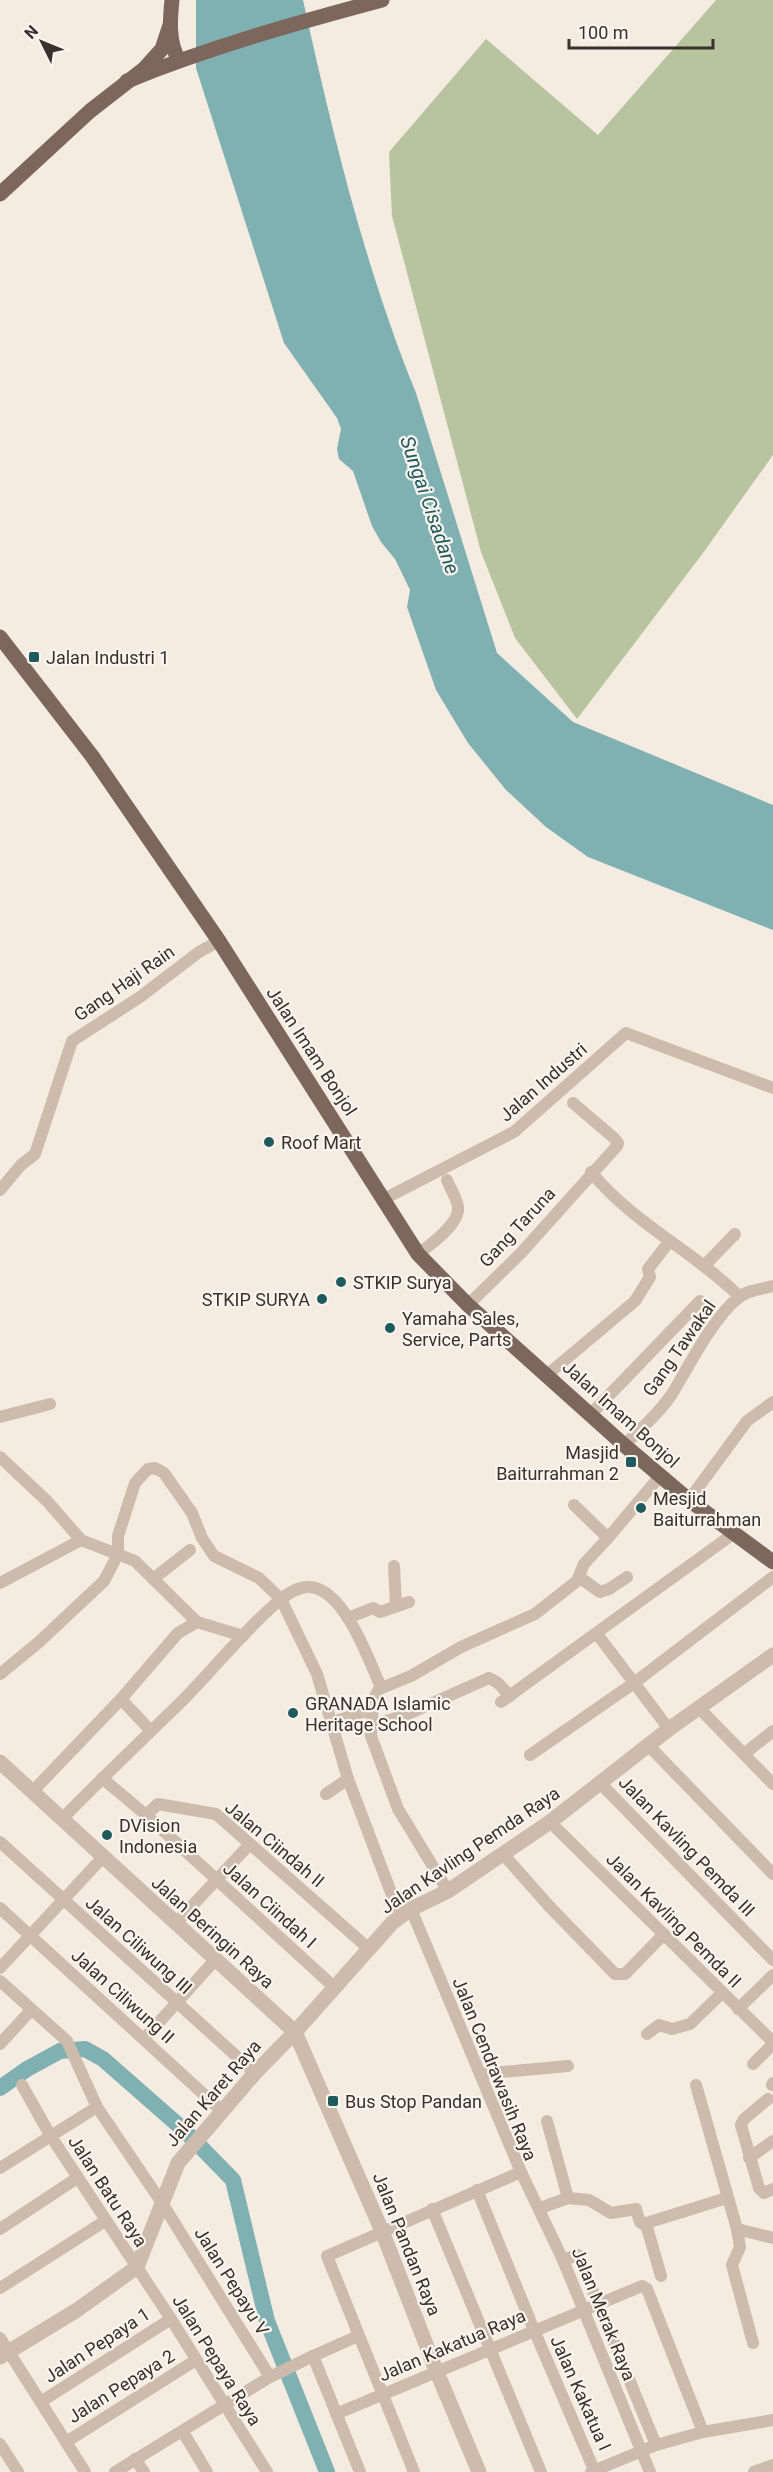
<svg xmlns="http://www.w3.org/2000/svg" width="773" height="2472" viewBox="0 0 773 2472" font-family="Roboto,sans-serif">
<style>
.green{fill:#b8c4a0}
.water{fill:#7fb0b2}
.lines{fill:none;stroke-linecap:round;stroke-linejoin:round}
.river{stroke:#7fb0b2;stroke-width:16}
.minor{stroke:#cdbbac;stroke-width:12}
.tertiary{stroke:#cdbbac;stroke-width:15}
.primary{stroke:#7d675c;stroke-width:15}
.poi-dot{fill:#1f5a5e;stroke:#fbf5ee;stroke-width:2}
.labels{text-anchor:middle;dominant-baseline:central;stroke-width:4.5;stroke-linejoin:round;paint-order:stroke}
.poi-label{font-size:18px;fill:#3b302b;stroke:#fbf5ee;text-anchor:start}
.street-label{font-size:18px;fill:#3b302b;stroke:#fbf5ee}
.water-label{font-size:20px;font-style:italic;fill:#1f5a5e;stroke:#fbf5ee}
</style>
<rect width="100%" height="100%" fill="#f4ebe1"/>
<path class="green" d="M716,0H773V455L703,553L577,719L515,638L481,552L392,216L389,152L486,39L598,135Z"/>
<path class="water" d="M196,0H303C332,132 365,268 416,393L497,653L573,722L773,805V930L588,857L546,827L506,790L468,743L436,690L407,607L410,590L395,559L381,542L372,526L353,471L339,459L337,449L341,429L337,418L284,343L196,68Z"/>
<g class="lines">
<path class="river" d="M0,2088L27,2069L60,2051L85,2049L103,2059L185,2131L233,2180L267,2321L327,2472"/>
<g class="minor">
<path d="M591,1172C634,1224 692,1250 739,1296"/>
<path d="M0,1190L21,1165L35,1154L72,1041L140,997L199,952L219,941"/>
<path d="M382,1200L514,1132L626,1033L773,1088"/>
<path d="M418,1254C430,1245 460,1224 458,1207C457,1199 450,1188 447,1180"/>
<path d="M704,1266L735,1234"/>
<path d="M468,1305L521,1253L617,1146L618,1143L614,1138L573,1103"/>
<path d="M547,1375L635,1301L650,1277L648,1269L669,1242"/>
<path d="M591,1414L700,1301"/>
<path d="M0,1417L50,1404"/>
<path d="M624,1445C641,1429 659,1413 672,1394C689,1366 713,1318 738,1298C747,1290 762,1289 773,1286"/>
<path d="M0,1457L47,1501L81,1540L135,1561L197,1622"/>
<path d="M689,1500L747,1421L773,1402"/>
<path d="M574,1505L608,1538"/>
<path d="M394,1566L396,1605"/>
<path d="M579,1577L600,1592L609,1589L627,1577"/>
<path d="M153,1579L190,1550"/>
<path d="M0,1583L81,1540"/>
<path d="M348,1618L373,1608L380,1612L409,1602"/>
<path d="M597,1634L669,1729"/>
<path d="M0,1674L39,1642L104,1581L118,1554V1536L135,1483L148,1469L155,1468L164,1473L192,1513L202,1538L214,1556L259,1578L281,1599L317,1674L348,1779L400,1916"/>
<path d="M121,1699L150,1730"/>
<path d="M501,1702L733,1534"/>
<path d="M699,1708L773,1784"/>
<path d="M333,1722L372,1709"/>
<path d="M371,1726L408,1714L489,1678L498,1683L510,1696"/>
<path d="M648,1745L773,1874"/>
<path d="M744,1754L773,1731"/>
<path d="M530,1755L634,1683L773,1577"/>
<path d="M102,1778L146,1815L334,1987"/>
<path d="M600,1783L773,1960"/>
<path d="M32,1792L121,1699L178,1633L197,1622L243,1636"/>
<path d="M326,1794L348,1779"/>
<path d="M146,1815L158,1804L216,1814L368,1948"/>
<path d="M62,1819C101,1779 142,1740 182,1701C215,1668 245,1629 281,1599C289,1593 299,1586 310,1587C345,1590 368,1659 381,1687"/>
<path d="M550,1822L773,2042"/>
<path d="M0,1842L255,2073"/>
<path d="M503,1854L549,1906L615,1974H625L664,1934"/>
<path d="M448,1891L398,1809L371,1736L373,1700L379,1689L411,1676L461,1647L535,1614L577,1581L584,1564L608,1538L660,1476"/>
<path d="M0,1908L222,2111"/>
<path d="M411,1909L521,2172L563,2260L650,2472"/>
<path d="M176,1923L250,1844"/>
<path d="M0,1968L103,1857"/>
<path d="M0,1981L67,2041L97,2107L162,2203L270,2377"/>
<path d="M738,2009L773,1975"/>
<path d="M647,2034L659,2025L672,2029L690,2024L722,1993"/>
<path d="M144,2039L215,1960"/>
<path d="M0,2044L31,2010"/>
<path d="M753,2064L773,2044"/>
<path d="M480,2074L568,2066"/>
<path d="M22,2085L50,2135L171,2319L267,2472"/>
<path d="M696,2085L737,2229"/>
<path d="M772,2085L773,2083"/>
<path d="M768,2099L744,2119L741,2125L759,2188L764,2193L773,2189"/>
<path d="M749,2158L773,2141"/>
<path d="M0,2168L97,2107"/>
<path d="M477,2190L534,2330L595,2472"/>
<path d="M568,2198L589,2200L611,2213L636,2209L640,2222L643,2224L727,2198"/>
<path d="M540,2208L568,2198L547,2121"/>
<path d="M432,2209L541,2472"/>
<path d="M646,2224L661,2276"/>
<path d="M0,2229L77,2178"/>
<path d="M563,2260L578,2255L656,2445"/>
<path d="M0,2288L105,2221"/>
<path d="M358,2336L313,2356L360,2472"/>
<path d="M0,2338L85,2472"/>
<path d="M753,2343L732,2265L740,2247L737,2229L773,2238"/>
<path d="M42,2401L171,2319"/>
<path d="M336,2414L642,2286L647,2289L703,2432"/>
<path d="M183,2432L207,2472"/>
<path d="M66,2442L196,2360"/>
<path d="M0,2444L18,2472"/>
<path d="M135,2459L144,2472"/>
<path d="M115,2472L270,2377L313,2356"/>
<path d="M414,2472L327,2256L521,2172"/>
<path d="M591,2472L656,2445L703,2432L773,2420"/>
<path d="M754,2472L773,2465"/>
</g>
<g class="tertiary">
<path d="M0,1762L295,2032L382,2231L436,2370L479,2472"/>
<path d="M0,2357L77,2310L137,2267L178,2163L255,2073L295,2032L392,1923L411,1909L448,1891L550,1822L669,1729L773,1655"/>
</g>
<g class="primary">
<path d="M172,0C170,19 168,43 179,60"/>
<path d="M127,81C210,47 296,23 382,0"/>
<path d="M0,194L90,111L144,69L162,49L170,25"/>
<path d="M0,637L92,756L219,941L418,1254L468,1305L624,1445L689,1500L773,1562"/>
</g>
</g>
<g class="poi-dot">
<rect x="28" y="651" width="12" height="12" rx="3"/>
<circle cx="269" cy="1142" r="6"/>
<circle cx="341" cy="1282" r="6"/>
<circle cx="322" cy="1299" r="6"/>
<circle cx="390" cy="1328" r="6"/>
<rect x="625" y="1456" width="12" height="12" rx="3"/>
<circle cx="641" cy="1508" r="6"/>
<circle cx="293" cy="1713" r="6"/>
<circle cx="107" cy="1835" r="6"/>
<rect x="327" y="2095" width="12" height="12" rx="3"/>
</g>
<g class="labels">
<g class="poi-label">
<text x="46" y="657">Jalan Industri 1</text>
<text x="281" y="1142">Roof Mart</text>
<text x="353" y="1282">STKIP Surya</text>
<text x="310" y="1299" text-anchor="end">STKIP SURYA</text>
<text x="402" y="1318">Yamaha Sales,<tspan x="402" dy="21">Service, Parts</tspan></text>
<text x="619" y="1452" text-anchor="end">Masjid<tspan x="619" dy="21">Baiturrahman 2</tspan></text>
<text x="653" y="1498">Mesjid<tspan x="653" dy="21">Baiturrahman</tspan></text>
<text x="305" y="1703">GRANADA Islamic<tspan x="305" dy="21">Heritage School</tspan></text>
<text x="119" y="1825">DVision<tspan x="119" dy="21">Indonesia</tspan></text>
<text x="345" y="2101">Bus Stop Pandan</text>
</g>
<g class="street-label">
<text transform="translate(124 983) rotate(-35)">Gang Haji Rain</text>
<text transform="translate(312 1051) rotate(57)">Jalan Imam Bonjol</text>
<text transform="translate(543 1082) rotate(-41)">Jalan Industri</text>
<text transform="translate(517 1227) rotate(-47)">Gang Taruna</text>
<text transform="translate(679 1348) rotate(-55)">Gang Tawakal</text>
<text transform="translate(621 1414) rotate(42)">Jalan Imam Bonjol</text>
<text transform="translate(275 1844) rotate(40)">Jalan Ciindah II</text>
<text transform="translate(687 1846) rotate(46)">Jalan Kavling Pemda III</text>
<text transform="translate(470 1850) rotate(-34)">Jalan Kavling Pemda Raya</text>
<text transform="translate(270 1905) rotate(42)">Jalan Ciindah I</text>
<text transform="translate(674 1920) rotate(45)">Jalan Kavling Pemda II</text>
<text transform="translate(213 1932) rotate(42)">Jalan Beringin Raya</text>
<text transform="translate(139 1945) rotate(42)">Jalan Ciliwung III</text>
<text transform="translate(123 1996) rotate(42)">Jalan Ciliwung II</text>
<text transform="translate(495 2069) rotate(68)">Jalan Cendrawasih Raya</text>
<text transform="translate(213 2093) rotate(-49)">Jalan Karet Raya</text>
<text transform="translate(108 2191) rotate(57)">Jalan Batu Raya</text>
<text transform="translate(407 2244) rotate(68)">Jalan Pandan Raya</text>
<text transform="translate(232 2281) rotate(58)">Jalan Pepayu V</text>
<text transform="translate(604 2314) rotate(68)">Jalan Merak Raya</text>
<text transform="translate(97 2345) rotate(-33)">Jalan Pepaya 1</text>
<text transform="translate(452 2345) rotate(-23)">Jalan Kakatua Raya</text>
<text transform="translate(217 2360) rotate(58)">Jalan Pepaya Raya</text>
<text transform="translate(121 2386) rotate(-32)">Jalan Pepaya 2</text>
<text transform="translate(581 2393) rotate(66)">Jalan Kakatua I</text>
</g>
<g class="water-label">
<text transform="translate(430 505) rotate(71)">Sungai Cisadane</text>
</g>
</g>
<g transform="translate(42 42) rotate(313)" stroke="#fbf5ee" stroke-width="4.5" paint-order="stroke">
<path d="M0-4.5L10 22L0 15L-10 22Z" fill="#3b302b"/>
<text y="-9" font-size="16" font-weight="bold" text-anchor="middle" fill="#3b302b">N</text>
</g>
<path d="M569 39v9h144v-9" fill="none" stroke="#3b302b" stroke-width="3"/>
<text x="578" y="39" font-size="18" fill="#3b302b" stroke="#fbf5ee" stroke-width="4.5" paint-order="stroke">100 m</text>
</svg>
